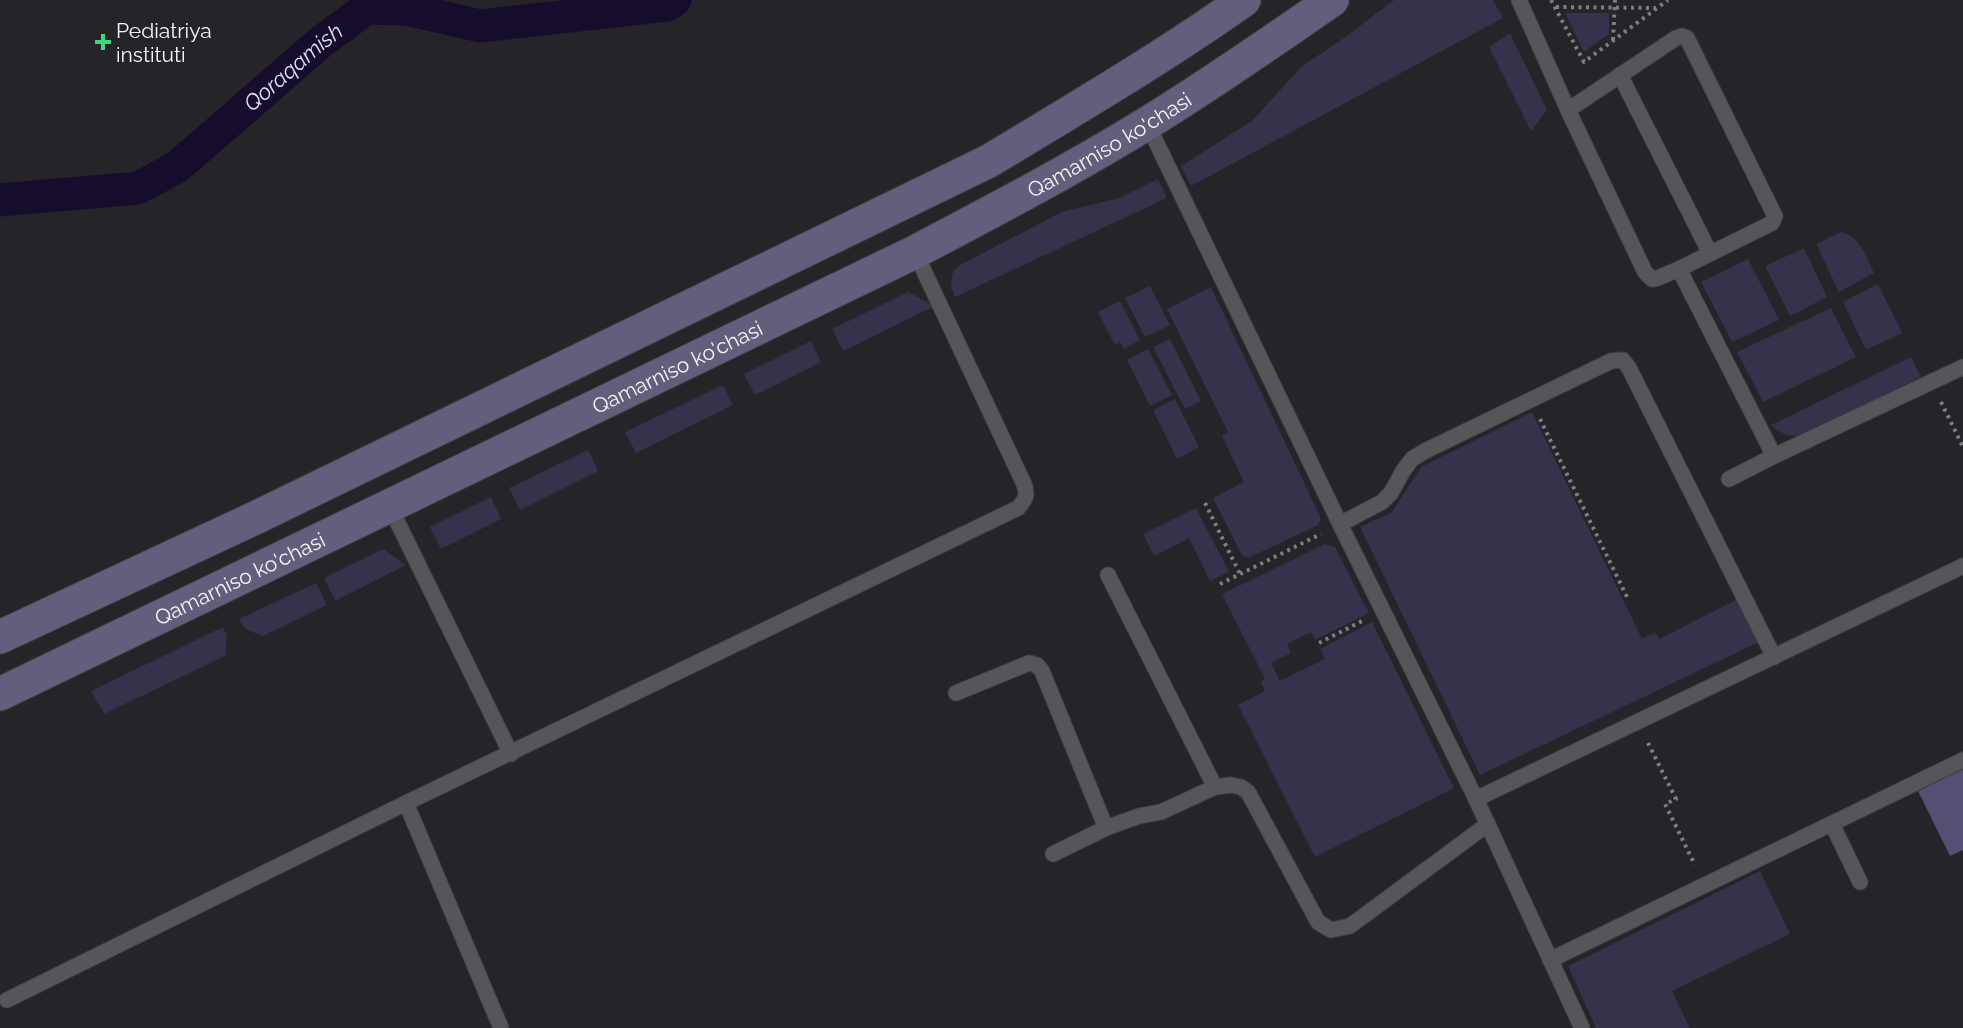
<svg xmlns="http://www.w3.org/2000/svg" width="1963" height="1028" viewBox="0 0 1963 1028" font-family="Raleway,sans-serif">
<style>
.green{fill:#37314c}
.forest{fill:#564f73}
.lines{fill:none;stroke-linecap:round;stroke-linejoin:round}
.canal{stroke:#160d2c;stroke-width:33}
.lane-casing{stroke:#414044;stroke-width:17}
.secondary-casing{stroke:#414044;stroke-width:35}
.path{stroke:#7e7d82;stroke-width:4;stroke-dasharray:3 4.5;stroke-linecap:butt}
.lane{stroke:#55555a;stroke-width:15}
.secondary{stroke:#645e7c;stroke-width:33}
.poi-dot{fill:#3ed77d;stroke:#252429;stroke-width:2}
.labels{text-anchor:middle;dominant-baseline:central;stroke-width:5;stroke-linejoin:round;paint-order:stroke}
.poi-label{font-size:21px;fill:#f5f4f8;stroke:#252429;text-anchor:start}
.street-label{font-size:21px;fill:#f5f4f8;stroke:#252429}
.water-label{font-size:22px;font-style:italic;fill:#e2def8;stroke:#252429}
</style>
<rect width="100%" height="100%" fill="#252429"/>
<g class="green">
<path d="M1394,0H1493L1503,18L1191,186L1181,166L1252,121L1301,67L1344,38Z"/>
<path d="M1565,13H1609V34L1584,52Z"/>
<path d="M1510,33L1547,110L1531,131L1489,47Z"/>
<path d="M1158,179L1167,198L955,297L951,285L953,271L960,265L1062,212L1119,198Z"/>
<path d="M1841,232C1860,236 1866,257 1874,273L1839,292L1816,244Z"/>
<path d="M1804,248L1827,297L1790,316L1765,266Z"/>
<path d="M1748,259L1779,320L1732,342L1701,282Z"/>
<path d="M1878,284L1902,333L1866,350L1843,302Z"/>
<path d="M1150,286L1170,325L1145,337L1125,298Z"/>
<path d="M1211,287L1321,518L1318,525L1248,558L1242,555L1213,498L1244,482L1222,436L1228,432L1167,309Z"/>
<path d="M908,292L935,306L843,351L832,329Z"/>
<path d="M1120,301L1140,340L1124,349L1120,342L1115,345L1098,312Z"/>
<path d="M1831,308L1856,357L1763,402L1737,352Z"/>
<path d="M1170,339L1201,401L1185,409L1153,347Z"/>
<path d="M811,341L821,362L755,395L744,374Z"/>
<path d="M1148,349L1172,395L1150,406L1127,360Z"/>
<path d="M1911,357L1921,377L1805,434C1792,439 1781,434 1771,425Z"/>
<path d="M723,385L733,405L636,453L625,432Z"/>
<path d="M1175,399L1199,447L1177,459L1153,410Z"/>
<path d="M1532,412L1642,639L1655,632L1659,639L1738,599L1759,642L1480,775L1360,527L1392,512L1421,467Z"/>
<path d="M588,450L598,471L520,510L509,488Z"/>
<path d="M491,497L501,519L441,549L430,527Z"/>
<path d="M1196,508L1229,572L1210,581L1189,538L1154,556L1143,534Z"/>
<path d="M1325,544L1335,547L1369,613L1315,640L1311,632L1287,644L1291,653L1271,663L1280,681L1325,659L1320,649L1372,622L1454,788L1315,857L1238,705L1265,691L1261,682L1265,679L1222,594Z"/>
<path d="M383,549L406,565L335,601L324,578Z"/>
<path d="M316,583L327,605L263,636L245,629L239,619Z"/>
<path d="M223,627L227,636L225,656L104,714L91,691Z"/>
<path d="M1760,871L1790,934L1672,991L1690,1028H1596L1568,966Z"/>
</g>
<path class="forest" d="M1963,769V850L1950,856L1918,791Z"/>
<g class="lines">
<path class="canal" id="s1" d="M0,200L138,188L177,167L321,42L367,8L406,9L480,26L667,5L675,0"/>
<g class="lane-casing">
<g id="lane">
<path d="M1519,0L1568,110L1676,38L1682,36L1687,38L1775,216L1772,223L1679,269L1658,278L1652,279L1645,272L1568,110"/>
<path d="M1620,75L1710,253"/>
<path d="M1147,123L1340,524L1476,799"/>
<path d="M1679,269L1774,456L1963,367"/>
<path d="M1729,479L1774,456"/>
<path d="M390,507L511,754"/>
<path d="M1340,524L1382,502L1391,493L1403,471L1412,459L1425,451L1611,361L1623,360L1629,368L1774,657"/>
<path d="M1108,575L1215,787"/>
<path d="M956,693L1029,663L1037,665L1042,671L1106,828"/>
<path d="M406,803L501,1028"/>
<path d="M1832,824L1860,882"/>
<path d="M1053,854L1106,828L1139,816L1161,812L1215,787L1231,785L1241,787L1248,792L1318,922L1331,930L1350,926L1488,824"/>
<path d="M1550,960L1963,760"/>
<path d="M7,1000L406,803L1018,508C1026,499 1028,495 1024,484L915,252"/>
<path d="M1582,1028L1476,799L1963,566"/>
</g>
</g>
<g class="secondary-casing">
<g id="secondary">
<path d="M0,637L255,518L989,161C1075,109 1162,58 1244,0"/>
<path id="s2" d="M0,694L915,252C993,211 1071,170 1146,124C1210,85 1271,42 1332,0"/>
</g>
</g>
<g class="path">
<path d="M1551,0L1584,62L1668,0"/>
<path d="M1556,7L1656,8"/>
<path d="M1613,40L1615,0"/>
<path d="M1941,402L1963,447"/>
<path d="M1540,419L1628,599"/>
<path d="M1205,503L1240,574"/>
<path d="M1220,584L1321,534"/>
<path d="M1319,643L1364,620"/>
<path d="M1648,743L1676,799L1665,804L1695,865"/>
</g>
<use href="#lane" class="lane"/>
<use href="#secondary" class="secondary"/>
</g>
<path class="poi-dot" d="M100 33h6v6h6v6h-6v6h-6v-6h-6v-6h6z"/>
<g class="labels">
<g class="poi-label">
<text x="116" y="30">Pediatriya<tspan x="116" dy="24">instituti</tspan></text>
</g>
<g class="street-label">
<text stroke="none"><textPath href="#s2" startOffset="1238">Qamarniso ko'chasi</textPath></text>
<text stroke="none"><textPath href="#s2" startOffset="752">Qamarniso ko'chasi</textPath></text>
<text stroke="none"><textPath href="#s2" startOffset="266">Qamarniso ko'chasi</textPath></text>
</g>
<g class="water-label">
<text stroke="none"><textPath href="#s1" startOffset="336">Qoraqamish</textPath></text>
</g>
</g>
</svg>
